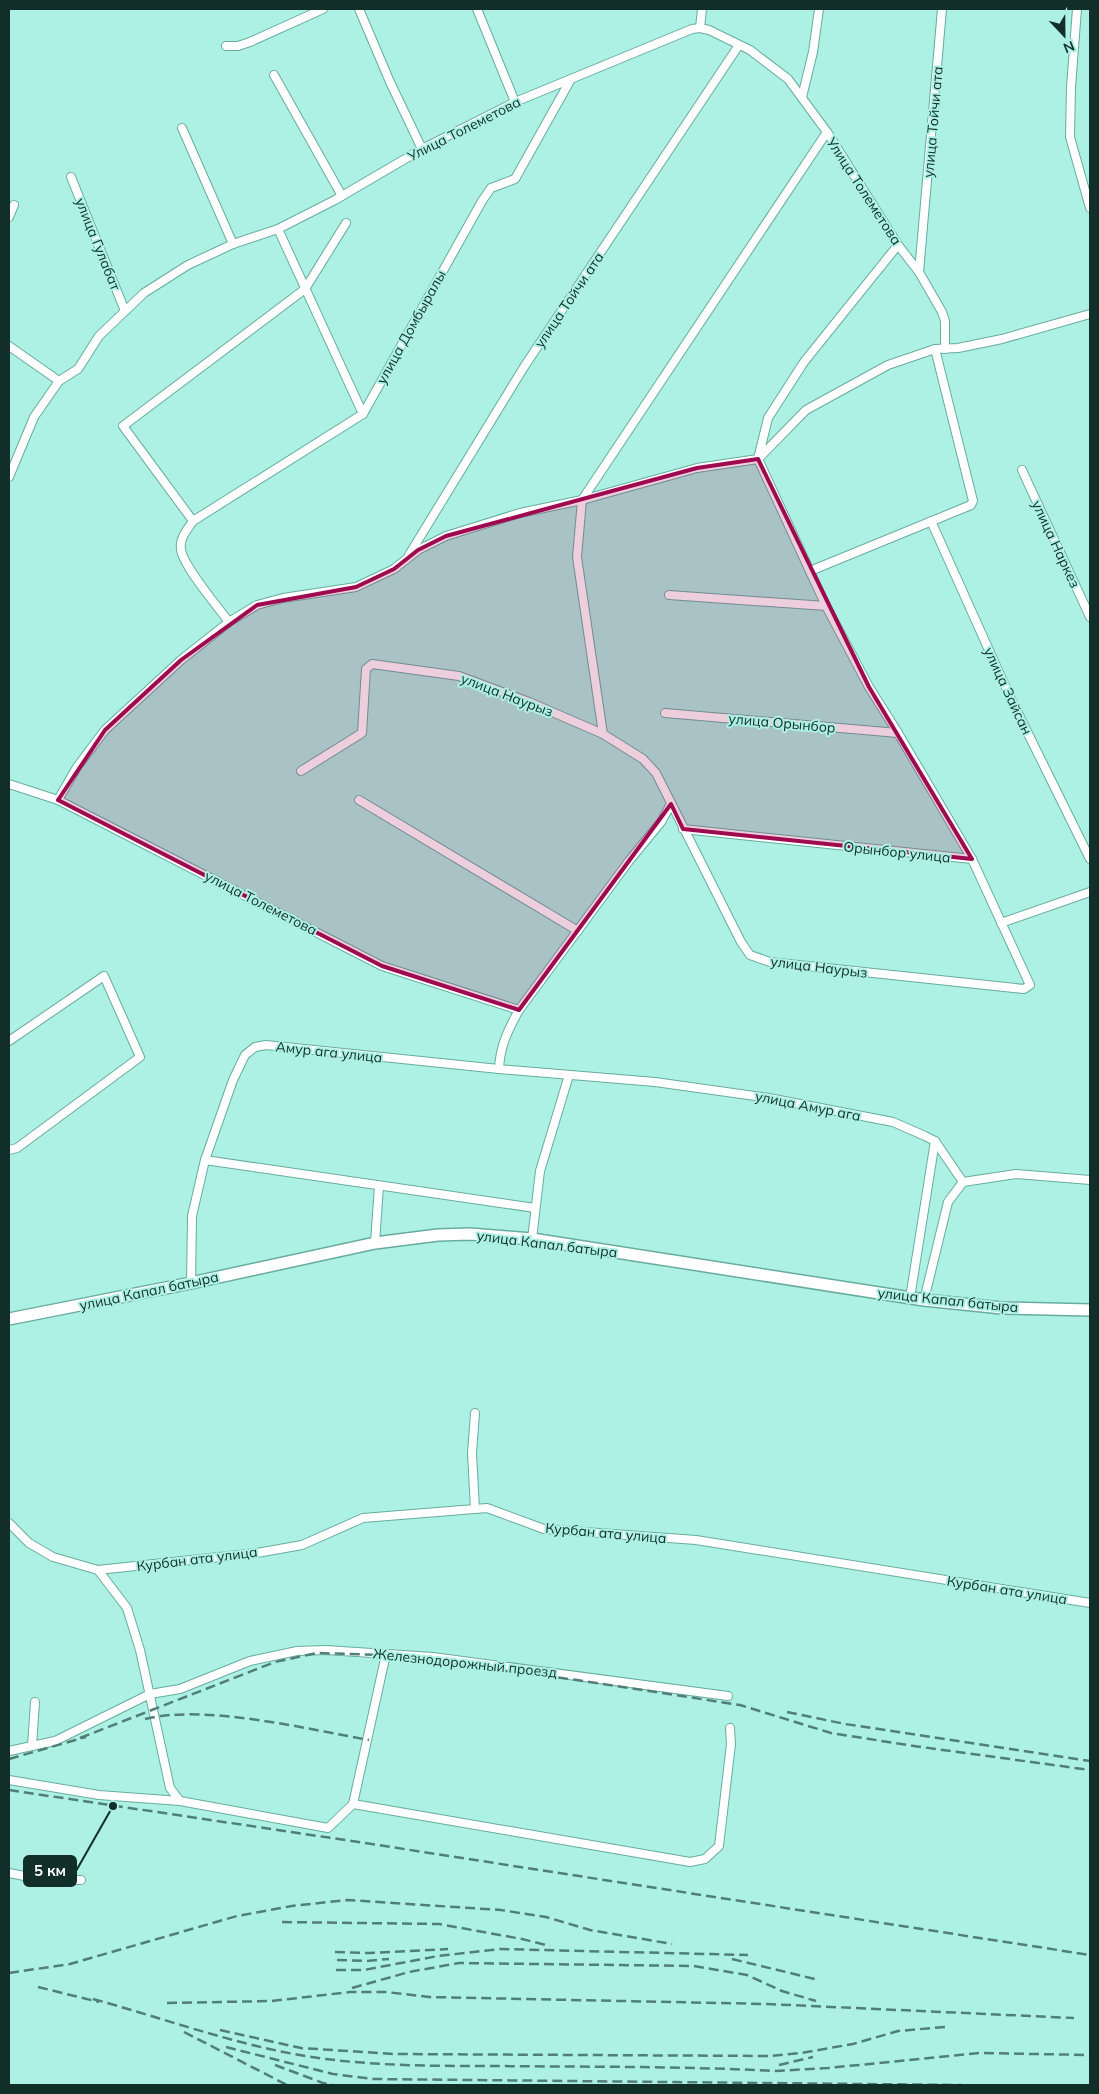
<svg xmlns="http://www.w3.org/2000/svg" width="1099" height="2094" viewBox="0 0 1099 2094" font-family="Mulish,sans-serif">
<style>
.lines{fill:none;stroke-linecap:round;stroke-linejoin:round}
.street-casing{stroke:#68aca0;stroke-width:10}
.secondary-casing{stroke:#68aca0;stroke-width:14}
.street{stroke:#fff;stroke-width:8}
.secondary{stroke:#fff;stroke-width:11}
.rail{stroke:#517f77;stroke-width:2.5;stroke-dasharray:10 5;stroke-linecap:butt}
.marked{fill:#9f0950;fill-opacity:0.2;stroke:#9f0950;stroke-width:4;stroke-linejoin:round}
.labels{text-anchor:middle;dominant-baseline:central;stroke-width:4;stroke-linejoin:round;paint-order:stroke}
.street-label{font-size:14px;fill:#112e29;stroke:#acf1e4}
.leader{fill:none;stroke:#112e29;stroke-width:2}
.callout-dot{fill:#112e29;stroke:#acf1e4;stroke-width:2}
.callout{fill:#112e29;stroke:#112e29;stroke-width:2}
.callout-label{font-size:15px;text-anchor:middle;font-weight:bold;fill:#fff}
</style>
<rect width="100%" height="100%" fill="#acf1e4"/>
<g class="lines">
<g class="street-casing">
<g id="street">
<path d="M359,9L390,82L422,149"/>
<path d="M477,9L515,102"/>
<path d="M942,9L919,272L942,312L945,321V349"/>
<path d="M1077,9L1071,87L1070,137L1090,208"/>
<path d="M700,28L702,9"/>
<path d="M226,46H238L250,42L323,9"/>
<path d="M274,75L342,196"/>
<path d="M802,97L813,52L819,9"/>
<path d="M182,128L233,244"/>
<path d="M71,177L125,311"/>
<path d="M9,217L14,205"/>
<path d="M278,229L363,414"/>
<path d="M898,245L804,362L768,418L758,459L826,606L869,687L898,733L972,859"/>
<path d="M9,346L59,381"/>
<path d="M1022,470L1090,617"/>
<path d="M9,477L34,417L59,381L78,369L99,336L144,293L188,265L233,244L278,229L335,200L422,149L515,102L692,29L700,28L709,30L750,50L788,79L827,132L898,245L919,272"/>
<path d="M193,521L123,426L305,289L346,223"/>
<path d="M931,521L1010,697L1090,859"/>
<path d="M409,555L524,367L739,45"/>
<path d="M810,571L971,505L973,501L935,349"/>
<path d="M669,595L826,606"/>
<path d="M229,622C218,607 182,565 181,549C179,538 188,529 193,521L363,414L482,201L491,188L515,179L571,79"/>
<path d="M665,713L898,733"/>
<path d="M603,734L577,557L582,500L827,132"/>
<path d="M301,771L362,733L366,669L372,664L459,676L529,702L603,734L643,759L656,773L741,942L750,955L770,962L1024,989L1030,985L972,859L683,829"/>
<path d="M9,784L58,800L382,966L519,1010"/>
<path d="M58,800L77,767L105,730L181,660L229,622L257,605L283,598L356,587L394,569L418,550L446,536L520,513L582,500L697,468L758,459L806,410L888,365L935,349L958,348L1002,339L1090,314"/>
<path d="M359,800L578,931"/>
<path d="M1001,923L1090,892"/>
<path d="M9,1041L104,976L140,1057L17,1148L9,1150"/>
<path d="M499,1069C500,1046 508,1030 519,1010L629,861L661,822L671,804"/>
<path d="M205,1160L233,1080L245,1055L255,1047L266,1045L499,1069L655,1082L769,1098L893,1122L925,1136L935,1141L963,1182L1016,1174L1090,1180"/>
<path d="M532,1239L540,1171L569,1075"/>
<path d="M375,1243L379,1186"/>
<path d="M191,1283L192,1216L205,1160L535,1208"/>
<path d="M910,1298L935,1141"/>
<path d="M924,1300L948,1202L963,1182"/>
<path d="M475,1413L472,1453L475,1509"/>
<path d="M9,1523L29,1543L53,1557L98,1570L127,1608L140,1650L170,1788L180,1801L328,1828L353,1804L386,1654"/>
<path d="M98,1570L257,1553L302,1545L363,1518L487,1508L544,1529L696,1540L1090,1603"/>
<path d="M32,1746L35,1702"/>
<path d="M9,1751L55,1741L150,1694L180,1689L250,1661L297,1651L326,1650L433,1657L728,1696"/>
<path d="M9,1780L99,1795L180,1801"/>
<path d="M353,1804L690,1862L705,1859L719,1846L731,1744L730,1728"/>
<path d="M9,1873L45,1880H81"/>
</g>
</g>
<g class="secondary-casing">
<path id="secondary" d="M9,1319L191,1283L375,1243L438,1235L470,1234L532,1239L924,1300L1002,1308L1090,1310"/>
</g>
<use href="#street" class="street"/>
<use href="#secondary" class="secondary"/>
<g class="rail">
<path d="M787,1712L845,1724L1090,1761"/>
<path d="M145,1719C205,1704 307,1729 369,1740"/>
<path d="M80,1738L275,1662L317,1653L383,1655L577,1680L740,1705L831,1733L914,1746L1090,1770"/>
<path d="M9,1759L86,1737"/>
<path d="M9,1790L365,1843L1090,1955"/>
<path d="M282,1922L439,1924L522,1939L550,1946"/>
<path d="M335,1952L368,1953L448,1949"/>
<path d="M732,1959L819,1980"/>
<path d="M337,1960L366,1961L389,1959"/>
<path d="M336,1970H364L438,1956L500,1949L748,1955"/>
<path d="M9,1973L70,1964L237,1916L292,1906L347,1900L501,1910L546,1917L590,1930L672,1944"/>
<path d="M38,1987L99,2002"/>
<path d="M352,1988L409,1972L459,1963L694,1966L747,1975L782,1991L816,2001"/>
<path d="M93,1999C170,2020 246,2049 326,2059C381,2066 437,2066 492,2066C586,2067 681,2066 775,2071L828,2068L980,2053L1090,2055"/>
<path d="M167,2003L272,2001L350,1992H386L429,1997L767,2004L1074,2018"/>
<path d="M220,2030L301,2048L394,2054L769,2056L801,2053L853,2044L898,2031L945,2027"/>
<path d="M184,2032L287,2085"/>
<path d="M226,2047L333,2074L373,2079L962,2085"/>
<path d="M275,2065L323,2083L333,2085"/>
<path d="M779,2065L813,2057"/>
</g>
</g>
<path class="marked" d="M758,459L869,687L972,859L683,829L671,804L519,1010L382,966L58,800L105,730L181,660L257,605L356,587L394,569L418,550L446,536L697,468Z"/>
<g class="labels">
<g class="street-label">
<text transform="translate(933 122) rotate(-85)">улица Тойчи ата</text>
<text transform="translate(464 129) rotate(-27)">Улица Толеметова</text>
<text transform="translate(864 191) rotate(57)">Улица Толеметова</text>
<text transform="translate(98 244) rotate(68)">улица Гулабат</text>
<text transform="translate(569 300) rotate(-56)">улица Тойчи ата</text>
<text transform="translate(411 327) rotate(-61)">улица Домбыралы</text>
<text transform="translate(1056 544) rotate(65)">улица Наркез</text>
<text transform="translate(1008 691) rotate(65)">улица Зайсан</text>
<text transform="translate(507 695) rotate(21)">улица Наурыз</text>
<text transform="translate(782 723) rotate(5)">улица Орынбор</text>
<text transform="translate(897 852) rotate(6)">Орынбор улица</text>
<text transform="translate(261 903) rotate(27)">улица Толеметова</text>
<text transform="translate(819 967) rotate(7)">улица Наурыз</text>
<text transform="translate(329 1052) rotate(6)">Амур ага улица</text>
<text transform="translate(808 1106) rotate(11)">улица Амур ага</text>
<text transform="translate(547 1244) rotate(7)">улица Капал батыра</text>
<text transform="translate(149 1291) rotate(-12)">улица Капал батыра</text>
<text transform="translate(948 1300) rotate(6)">улица Капал батыра</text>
<text transform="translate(606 1533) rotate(5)">Курбан ата улица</text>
<text transform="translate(197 1559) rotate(-7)">Курбан ата улица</text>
<text transform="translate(1007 1590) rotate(9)">Курбан ата улица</text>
<text transform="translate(465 1663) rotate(6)">Железнодорожный проезд</text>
</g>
</g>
<path class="leader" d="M113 1806L76 1871"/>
<circle class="callout-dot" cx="113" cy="1806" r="5"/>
<rect class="callout" x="24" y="1856" width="52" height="30" rx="5"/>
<g class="callout-label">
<text x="50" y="1876">5 км</text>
</g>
<rect width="1099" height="2094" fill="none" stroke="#112e29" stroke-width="20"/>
<g transform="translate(1064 35) rotate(158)" stroke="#acf1e4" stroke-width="4" paint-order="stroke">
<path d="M0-4L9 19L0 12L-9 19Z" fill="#112e29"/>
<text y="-8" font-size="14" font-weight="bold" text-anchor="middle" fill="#112e29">N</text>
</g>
</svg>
